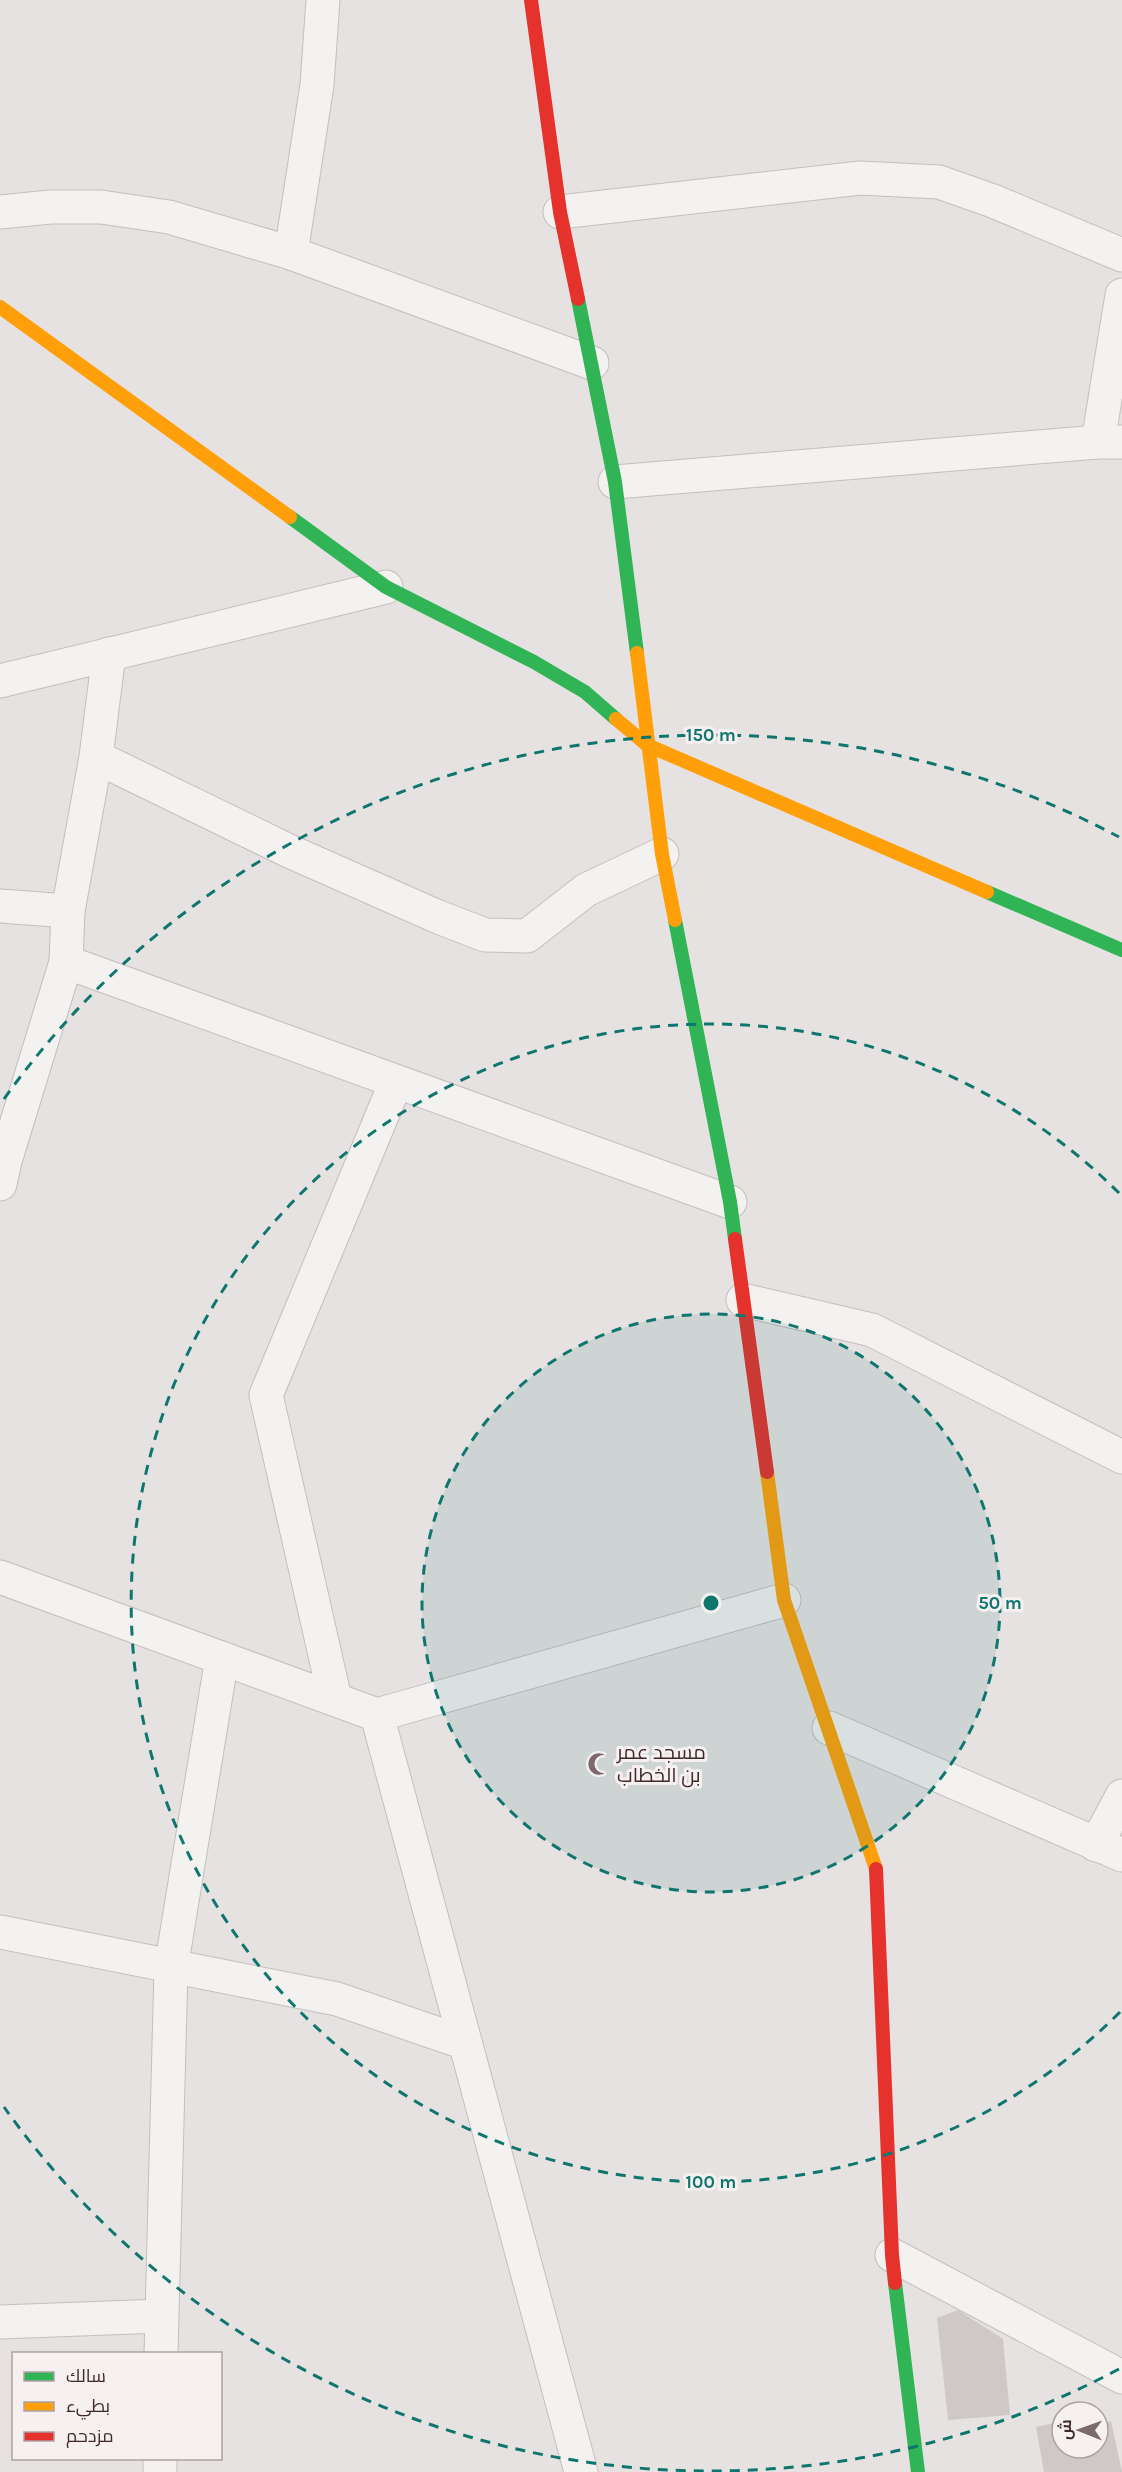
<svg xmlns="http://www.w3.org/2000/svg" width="1122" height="2472" viewBox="0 0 1122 2472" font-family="Karla,Cairo,sans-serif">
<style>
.building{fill:#cec8c8}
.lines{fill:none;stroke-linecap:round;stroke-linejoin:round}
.street-casing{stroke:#c3bfbf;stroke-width:35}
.street{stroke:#f4f1f1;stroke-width:33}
.fast{stroke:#30b455;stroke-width:14}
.slow{stroke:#ff9f0a;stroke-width:14}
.jam{stroke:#e5322d;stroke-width:14}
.ring{fill:none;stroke:#0f766e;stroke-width:3;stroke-dasharray:10 8}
.labels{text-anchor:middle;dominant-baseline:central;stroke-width:6;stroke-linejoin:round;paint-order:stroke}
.poi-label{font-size:20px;fill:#40292b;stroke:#f6f0f1;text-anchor:start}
.centre{fill:#0f766e;stroke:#f6f0f1;stroke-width:3}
.ring-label{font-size:18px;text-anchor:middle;font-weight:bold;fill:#0f766e;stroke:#f6f0f1;stroke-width:6;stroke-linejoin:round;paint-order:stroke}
</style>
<rect width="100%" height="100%" fill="#e7e2e2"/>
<g class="building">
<path d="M958,2310L1003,2339L1010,2415L948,2420L937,2318Z"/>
<path d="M1062,2421V2448H1098V2425L1111,2421L1122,2472H1044L1036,2427Z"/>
</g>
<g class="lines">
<g class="street-casing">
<g id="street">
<path d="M0,212L50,207H101L169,217L291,253L592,363"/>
<path d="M560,212L860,178L939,182L993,201L1122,255"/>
<path d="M291,253L317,85L323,0"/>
<path d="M1098,442L1122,295"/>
<path d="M615,482L1098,442H1122"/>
<path d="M0,681L386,587"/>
<path d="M96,757L289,851L436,916L485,935L527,936L586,890L662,854"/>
<path d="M0,906L68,911"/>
<path d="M66,962L730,1202"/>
<path d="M0,1184L5,1161L66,962L68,911L96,757L109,654"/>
<path d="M743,1300L872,1330L1122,1457"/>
<path d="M0,1577L377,1715L784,1600"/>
<path d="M335,1699L266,1395L396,1082"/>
<path d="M377,1715L581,2472"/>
<path d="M829,1728L1122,1855"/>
<path d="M1096,1845L1122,1796"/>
<path d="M0,1932L337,1999L465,2043"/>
<path d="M892,2255L1122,2377"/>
<path d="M0,2322L161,2316"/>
<path d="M161,2354L171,1968L222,1658"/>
<path d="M160,2472V2458"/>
</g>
</g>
<use href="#street" class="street"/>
<g class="fast">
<path d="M578,299L615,482L637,653"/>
<path d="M290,517L386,587L534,662L585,692L616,719"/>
<path d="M987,892L1122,950"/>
<path d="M675,920L730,1202L735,1239"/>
<path d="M895,2283L918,2472"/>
</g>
<g class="slow">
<path d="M0,307L290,517"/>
<path d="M637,653L662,854L675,920"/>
<path d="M616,719L647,745L987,892"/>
<path d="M767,1472L784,1600L876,1869"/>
</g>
<g class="jam">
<path d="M531,0L560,212L578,299"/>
<path d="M735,1239L767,1472"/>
<path d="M876,1869L892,2255L895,2283"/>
</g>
</g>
<circle cx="711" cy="1603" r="289" fill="#0f766e" fill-opacity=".12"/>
<g class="ring">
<circle cx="711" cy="1603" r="289"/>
<path d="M1120 2012A579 579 0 1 1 1120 1194"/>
<path d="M1119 2369A868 868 0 0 1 4 2107M4 1099A868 868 0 0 1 1119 837"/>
</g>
<defs>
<g id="mosque-bare" transform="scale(1.8)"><path d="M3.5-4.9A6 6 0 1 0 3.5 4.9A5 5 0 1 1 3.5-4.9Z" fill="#7a6a6b" stroke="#f6f0f1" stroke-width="2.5" paint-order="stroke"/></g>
</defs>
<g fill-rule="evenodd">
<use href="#mosque-bare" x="599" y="1764"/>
</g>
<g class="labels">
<g class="poi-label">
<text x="617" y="1752">مسجد عمر<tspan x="617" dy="23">بن الخطاب</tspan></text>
</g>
</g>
<circle cx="711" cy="1603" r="9" class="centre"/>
<g class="ring-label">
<text x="711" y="741">150 m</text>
<text x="1000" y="1609">50 m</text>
<text x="711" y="2188">100 m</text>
</g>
<rect x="12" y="2352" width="210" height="108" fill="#f6f0f1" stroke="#ada0a2" stroke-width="1.5"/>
<rect x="24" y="2372" width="30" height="9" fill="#30b455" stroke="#ada0a2" stroke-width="1.5"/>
<text x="66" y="2382" font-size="18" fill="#40292b">سالك</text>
<rect x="24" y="2402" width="30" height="9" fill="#ff9f0a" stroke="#ada0a2" stroke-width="1.5"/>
<text x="66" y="2412" font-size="18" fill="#40292b">بطيء</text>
<rect x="24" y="2432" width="30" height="9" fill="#e5322d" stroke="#ada0a2" stroke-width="1.5"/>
<text x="66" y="2442" font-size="18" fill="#40292b">مزدحم</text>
<g transform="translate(1080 2430) rotate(271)"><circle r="28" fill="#f6f0f1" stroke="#ada0a2" stroke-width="1.5"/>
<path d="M0-4.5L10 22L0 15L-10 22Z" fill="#7a6a6b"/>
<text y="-9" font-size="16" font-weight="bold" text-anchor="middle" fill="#40292b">ش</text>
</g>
</svg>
